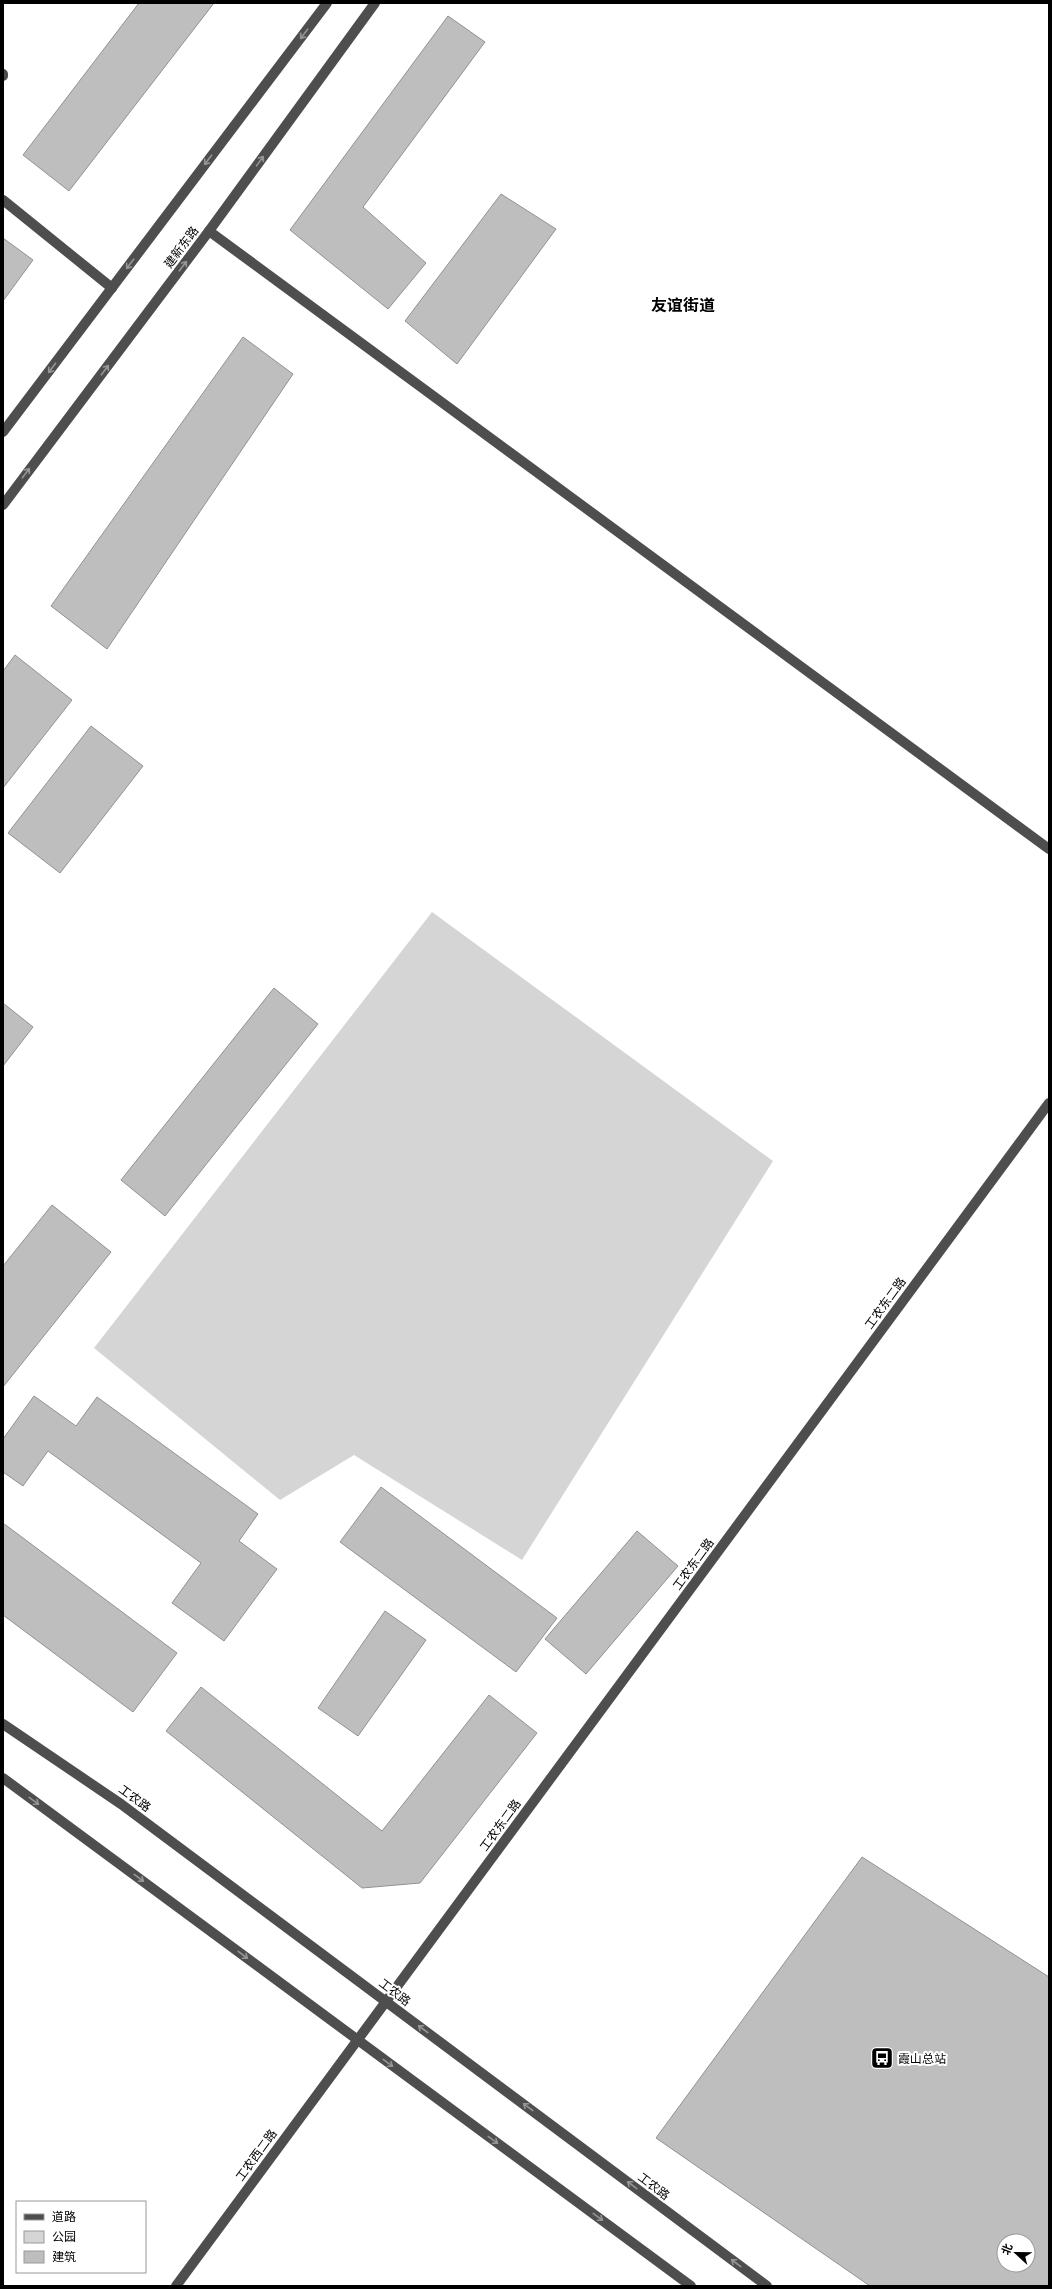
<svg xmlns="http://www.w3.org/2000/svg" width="1052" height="2289" viewBox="0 0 1052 2289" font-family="'Golos Text','Noto Sans SC',sans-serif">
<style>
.green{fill:#d5d5d5}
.building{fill:#bebebe;stroke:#929292;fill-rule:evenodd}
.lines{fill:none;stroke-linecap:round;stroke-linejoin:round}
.minor{stroke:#4e4e4e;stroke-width:10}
.oneway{stroke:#959595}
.labels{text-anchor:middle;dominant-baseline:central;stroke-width:4;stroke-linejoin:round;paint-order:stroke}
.street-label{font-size:12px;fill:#000;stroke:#fff}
.poi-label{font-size:12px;fill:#000;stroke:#fff;text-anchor:start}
.district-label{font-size:16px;font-weight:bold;fill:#000;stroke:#fff}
</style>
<rect width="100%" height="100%" fill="#fff"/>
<path class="green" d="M432,912L773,1161L522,1560L354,1455L280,1500L94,1348Z"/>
<g class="building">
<path d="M139,3H214L69,191L23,155Z"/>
<path d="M448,16L485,42L363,207L426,263L388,309L290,230Z"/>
<path d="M501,194L556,229L457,364L405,321Z"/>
<path d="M3,238L33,260L3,301Z"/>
<path d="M243,337L293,374L107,649L51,606Z"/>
<path d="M15,655L72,700L3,788V671Z"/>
<path d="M91,726L143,766L60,873L8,833Z"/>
<path d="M274,988L318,1024L165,1216L121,1180Z"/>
<path d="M3,1003L33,1027L3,1066Z"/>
<path d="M52,1205L111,1252L3,1387V1266Z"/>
<path d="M34,1396L76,1426L97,1397L258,1514L239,1541L277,1569L224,1641L172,1603L201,1563L48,1451L23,1486L3,1472V1439Z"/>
<path d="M381,1487L557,1618L516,1672L340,1542Z"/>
<path d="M3,1523L177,1653L133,1712L3,1615Z"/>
<path d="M637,1531L678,1566L586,1674L545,1639Z"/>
<path d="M385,1611L426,1640L358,1736L318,1708Z"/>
<path d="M201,1687L382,1831L489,1695L537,1733L420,1883L362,1888L166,1731Z"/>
<path d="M862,1857L1049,1977V2286H870L656,2138ZM1004,2241H1028V2265H1004Z"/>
</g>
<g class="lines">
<g class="minor">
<path d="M3,74V76"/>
<path d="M3,200L112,288"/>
<path d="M209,231L1049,849"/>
<path d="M3,432L327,3"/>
<path d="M3,505L209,231L375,3"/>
<path d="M3,1724L121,1804L767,2286"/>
<path d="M3,1778L691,2286"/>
<path d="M176,2286L1049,1103"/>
</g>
</g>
<defs><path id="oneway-shaft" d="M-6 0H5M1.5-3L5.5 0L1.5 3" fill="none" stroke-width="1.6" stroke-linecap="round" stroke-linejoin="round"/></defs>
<g class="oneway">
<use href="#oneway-shaft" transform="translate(304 34) rotate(127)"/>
<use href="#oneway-shaft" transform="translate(208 160) rotate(127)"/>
<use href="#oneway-shaft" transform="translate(260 161) rotate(-54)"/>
<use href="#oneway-shaft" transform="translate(130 264) rotate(127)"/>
<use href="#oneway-shaft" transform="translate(183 266) rotate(-53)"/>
<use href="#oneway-shaft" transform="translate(52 368) rotate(127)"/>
<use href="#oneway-shaft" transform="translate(105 370) rotate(-53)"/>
<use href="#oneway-shaft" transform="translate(26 473) rotate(-53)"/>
<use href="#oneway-shaft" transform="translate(34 1801) rotate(36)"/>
<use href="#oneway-shaft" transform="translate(139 1878) rotate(37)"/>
<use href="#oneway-shaft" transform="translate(243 1955) rotate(37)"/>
<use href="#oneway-shaft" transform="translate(423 2029) rotate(-143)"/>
<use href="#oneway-shaft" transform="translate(388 2063) rotate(36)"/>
<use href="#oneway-shaft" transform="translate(528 2107) rotate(-143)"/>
<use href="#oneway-shaft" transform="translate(493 2140) rotate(36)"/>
<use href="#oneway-shaft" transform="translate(632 2185) rotate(-143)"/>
<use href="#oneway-shaft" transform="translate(598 2217) rotate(36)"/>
<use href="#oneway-shaft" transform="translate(736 2263) rotate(-143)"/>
</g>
<defs>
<g id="bus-square" transform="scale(1.15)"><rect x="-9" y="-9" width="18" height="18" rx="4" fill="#000" stroke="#fff"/><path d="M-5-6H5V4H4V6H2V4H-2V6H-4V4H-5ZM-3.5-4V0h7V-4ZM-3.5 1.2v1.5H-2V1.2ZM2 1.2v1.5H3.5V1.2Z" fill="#fff"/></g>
</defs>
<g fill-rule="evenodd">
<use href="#bus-square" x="882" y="2058"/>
</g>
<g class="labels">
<g class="street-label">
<text transform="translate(181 247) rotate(-53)">建新东路</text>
<text transform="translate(885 1303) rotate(-54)">工农东二路</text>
<text transform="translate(693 1564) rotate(-54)">工农东二路</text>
<text transform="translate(135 1798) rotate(36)">工农路</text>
<text transform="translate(500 1825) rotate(-54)">工农东二路</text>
<text transform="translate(395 1992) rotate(37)">工农路</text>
<text transform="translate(256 2155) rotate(-54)">工农西二路</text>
<text transform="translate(654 2186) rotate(37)">工农路</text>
</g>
<g class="poi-label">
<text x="898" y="2058">霞山总站</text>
</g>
<g class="district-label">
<text x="683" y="305">友谊街道</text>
</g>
</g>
<rect width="1052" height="2289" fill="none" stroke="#000000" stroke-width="8"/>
<rect x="16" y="2201" width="130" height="72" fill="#ffffff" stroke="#999999"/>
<rect x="24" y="2214" width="20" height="6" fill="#4e4e4e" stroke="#999999"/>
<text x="52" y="2221" font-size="12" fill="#000000">道路</text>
<rect x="24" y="2231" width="20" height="12" fill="#d5d5d5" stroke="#999999"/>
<text x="52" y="2241" font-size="12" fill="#000000">公园</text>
<rect x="24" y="2251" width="20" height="12" fill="#bebebe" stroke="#999999"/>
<text x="52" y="2261" font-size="12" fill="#000000">建筑</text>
<g transform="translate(1016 2253) rotate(292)"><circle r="19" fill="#ffffff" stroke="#999999"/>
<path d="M0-3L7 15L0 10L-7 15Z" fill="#000000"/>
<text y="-6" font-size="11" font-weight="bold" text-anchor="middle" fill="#000000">北</text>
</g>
</svg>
